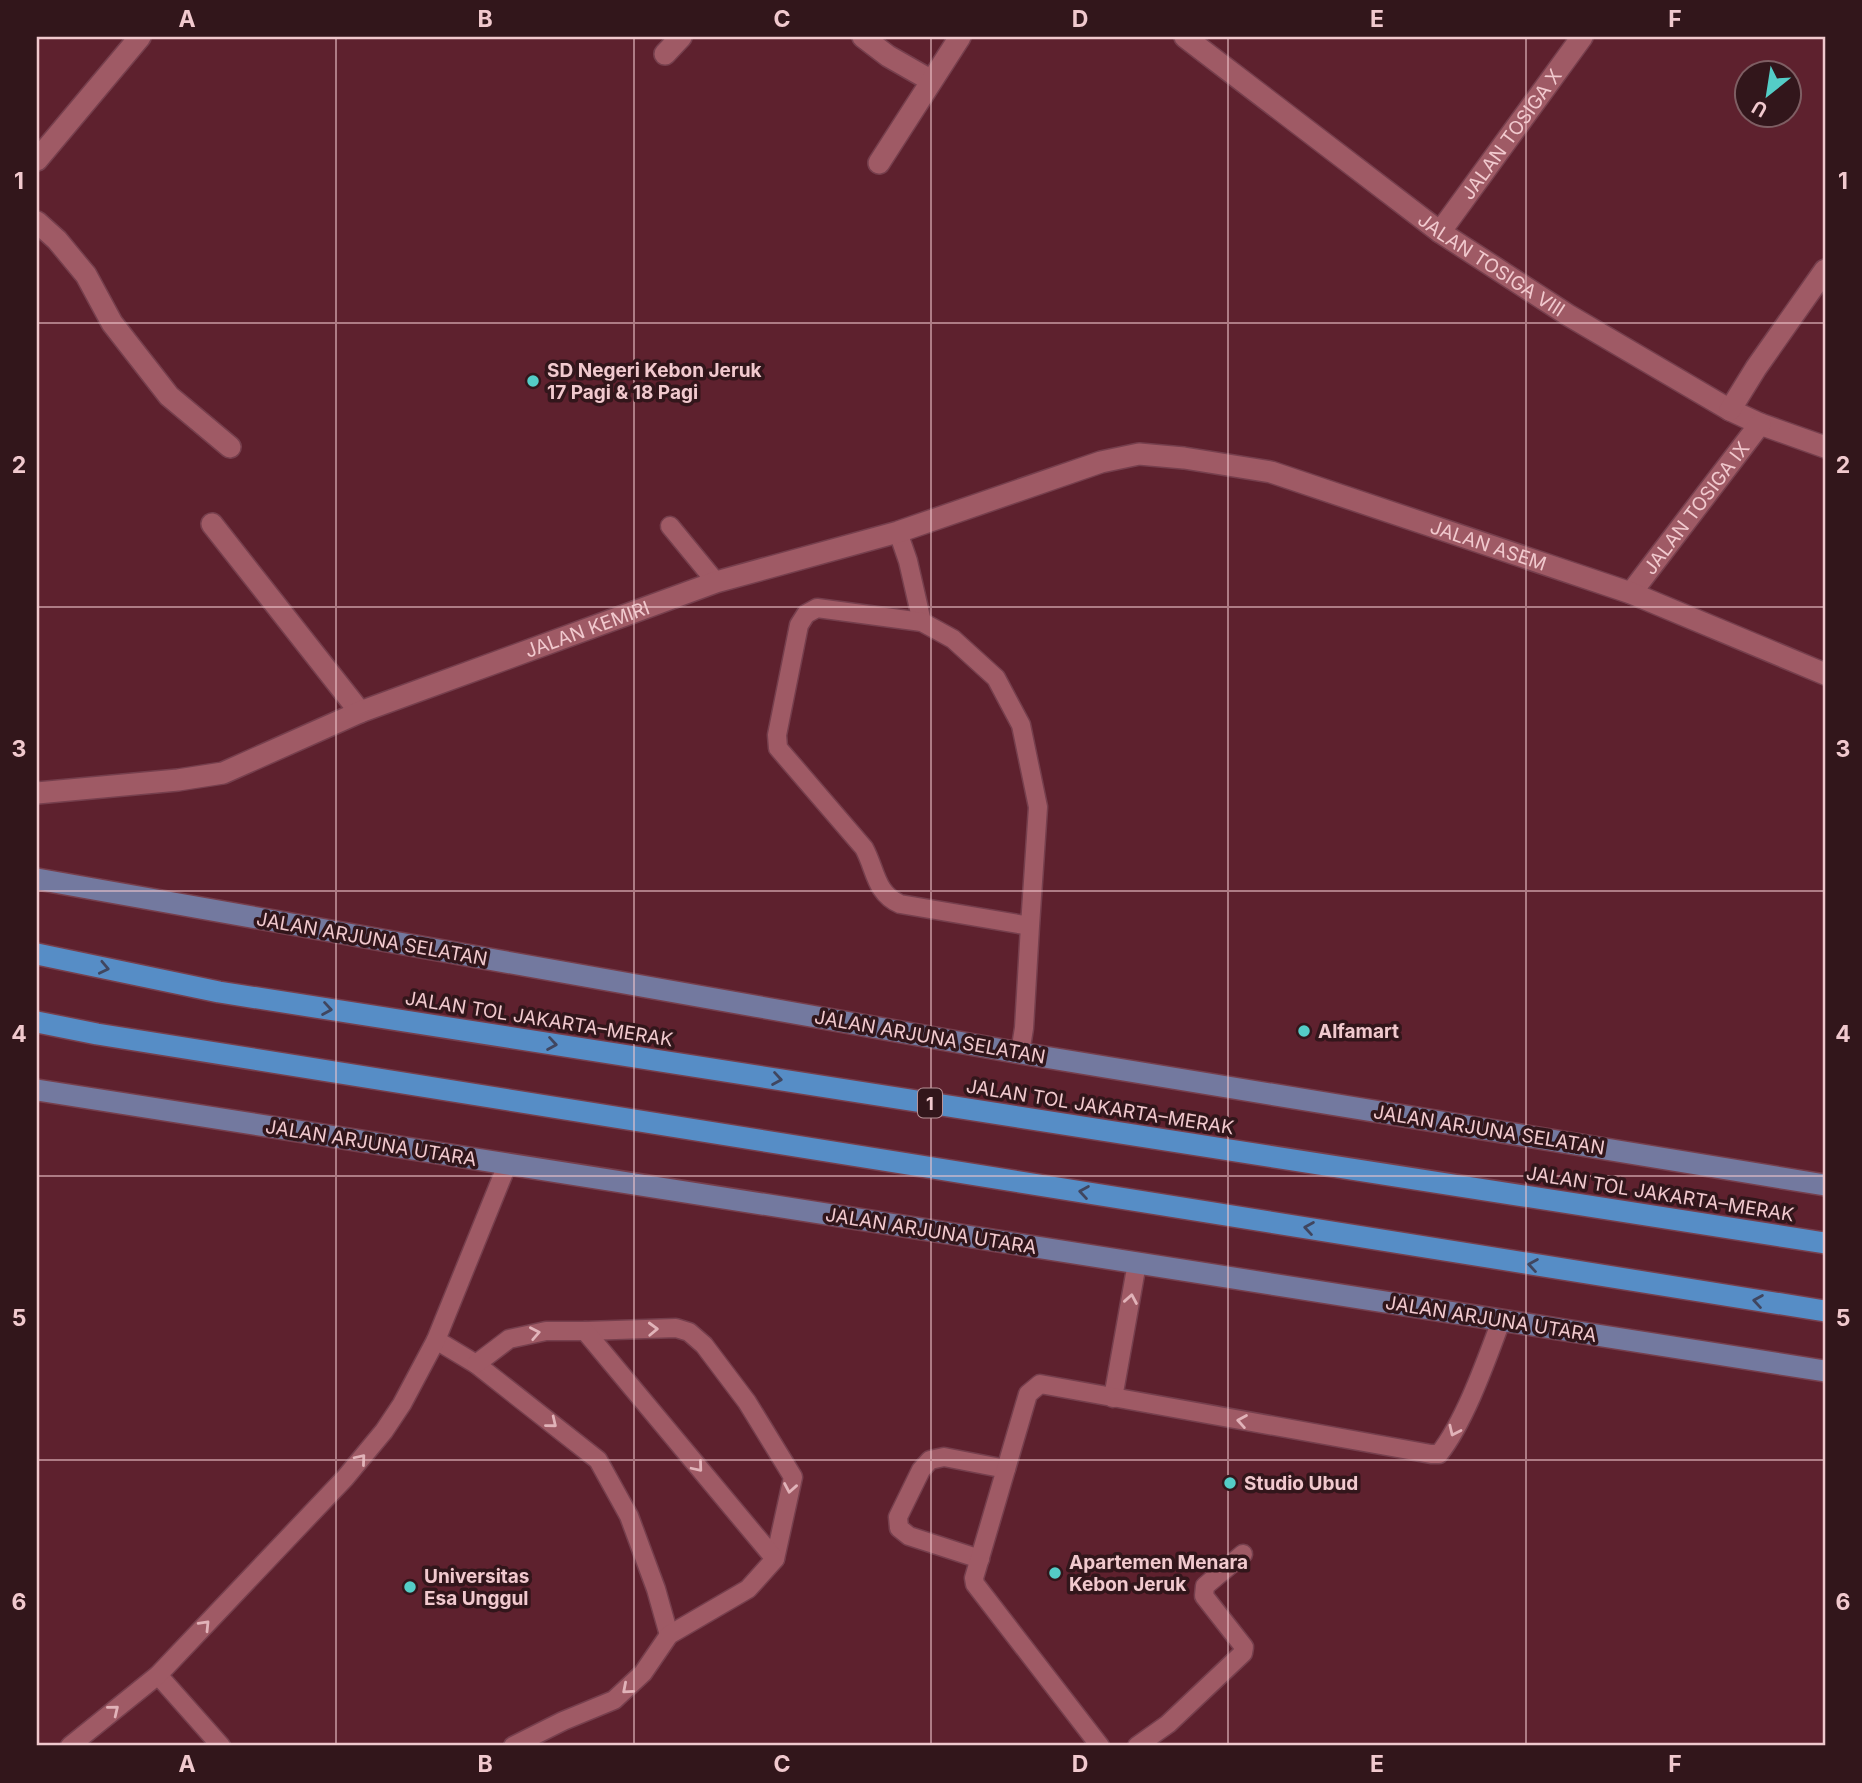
<svg xmlns="http://www.w3.org/2000/svg" width="1862" height="1783" viewBox="0 0 1862 1783" font-family="Inter,sans-serif">
<style>
.lines{fill:none;stroke-linecap:round;stroke-linejoin:round}
.service-casing{stroke:#763f4d;stroke-width:21}
.minor-casing{stroke:#763f4d;stroke-width:24}
.primary-casing{stroke:#763f4d;stroke-width:24}
.motorway-casing{stroke:#763f4d;stroke-width:24}
.service{stroke:#9f5a65;stroke-width:18}
.minor{stroke:#9f5a65;stroke-width:21}
.primary{stroke:#73799f;stroke-width:21}
.motorway{stroke:#568dc6;stroke-width:21}
.oneway{stroke:#40465f}
.oneway2{stroke:#e1b3b9}
.grid{fill:none;stroke:#f1c9ce;stroke-width:2;stroke-opacity:0.55}
.poi-dot{fill:#54cdc7;stroke:#32161b;stroke-width:2.5}
.labels{text-anchor:middle;dominant-baseline:central;stroke-width:7;stroke-linejoin:round;paint-order:stroke}
.shield{fill:#32161b;stroke:#b89398;stroke-width:2}
.shield-label{font-size:18px;font-weight:bold;fill:#f1c9ce}
.street-label{font-size:19px;fill:#f1c9ce;stroke:#32161b}
.poi-label{font-size:19px;font-weight:bold;fill:#f1c9ce;stroke:#32161b;text-anchor:start}
.neatline{fill:none;stroke:#f1c9ce;stroke-width:2.5}
.grid-label{font-size:23px;text-anchor:middle;font-weight:bold;fill:#f1c9ce}
</style>
<rect width="100%" height="100%" fill="#5e212e"/>
<g class="lines">
<g class="service-casing">
<g id="service">
<path d="M670,526L716,582"/>
<path d="M898,532L908,561L922,622"/>
<path d="M1020,1053L1024,1028L1030,926L900,904C875,893 876,870 864,848L778,748L777,735L799,625L806,614L817,608L922,622L953,639L996,678L1021,725L1038,807L1030,926"/>
<path d="M585,1331L676,1328L689,1332L704,1345L747,1402L793,1477L775,1559"/>
<path d="M436,1340L476,1364L598,1460L629,1516L656,1589L669,1635"/>
<path d="M476,1364L509,1339L546,1331H585L775,1559L748,1589L669,1635L643,1673L614,1700L563,1721L513,1746"/>
<path d="M1113,1398L1137,1263"/>
<path d="M980,1559L909,1536L899,1528L898,1517L921,1470L930,1460L944,1457L1006,1469"/>
<path d="M158,1675L221,1746"/>
<path d="M70,1746L158,1675L345,1478L384,1431L402,1404L436,1340L507,1165"/>
<path d="M1100,1746L975,1584L974,1578L1028,1394L1040,1384L1431,1454H1439C1465,1421 1486,1361 1501,1321"/>
<path d="M1137,1746L1168,1724L1243,1653L1244,1647L1204,1596L1205,1586L1243,1554"/>
</g>
</g>
<g class="minor-casing">
<g id="minor">
<path d="M863,37L888,56L930,80"/>
<path id="s1" d="M1185,37L1440,232L1568,315L1730,410L1760,424L1825,447"/>
<path d="M665,54L681,37"/>
<path d="M37,160L140,37"/>
<path d="M879,163L960,37"/>
<path d="M37,222L57,240L86,275L112,323L169,396L230,447"/>
<path id="s2" d="M1440,232L1582,37"/>
<path d="M1730,410L1756,368L1825,270"/>
<path d="M212,524L360,712"/>
<path id="s3" d="M1631,593L1760,424"/>
<path id="s4" d="M37,793L178,780L223,773L360,712L716,582L898,532L1101,462L1139,454L1184,458L1271,472L1631,593L1825,674"/>
</g>
</g>
<g class="primary-casing">
<g id="primary">
<path d="M37,879L1020,1053L1825,1185"/>
<path d="M37,1090L1825,1371"/>
</g>
</g>
<g class="motorway-casing">
<g id="motorway">
<path d="M37,954L219,992L1825,1243"/>
<path d="M37,1022L97,1034L1825,1311"/>
</g>
</g>
<use href="#service" class="service"/>
<use href="#minor" class="minor"/>
<use href="#primary" class="primary"/>
<use href="#motorway" class="motorway"/>
</g>
<defs><path id="oneway-chevron" d="M-2-3.5L2.5 0L-2 3.5" fill="none" stroke-width="1.6" stroke-linecap="round" stroke-linejoin="round" transform="scale(1.75)"/></defs>
<g class="oneway">
<use href="#oneway-chevron" transform="translate(104 968) rotate(12)"/>
<use href="#oneway-chevron" transform="translate(327 1009) rotate(9)"/>
<use href="#oneway-chevron" transform="translate(552 1044) rotate(9)"/>
<use href="#oneway-chevron" transform="translate(777 1079) rotate(9)"/>
<use href="#oneway-chevron" transform="translate(1084 1192) rotate(-171)"/>
<use href="#oneway-chevron" transform="translate(1309 1228) rotate(-171)"/>
<use href="#oneway-chevron" transform="translate(1533 1265) rotate(-171)"/>
<use href="#oneway-chevron" transform="translate(1758 1301) rotate(-171)"/>
</g>
<g class="oneway2">
<use href="#oneway-chevron" transform="translate(1131 1299) rotate(-80)"/>
<use href="#oneway-chevron" transform="translate(653 1329) rotate(-2)"/>
<use href="#oneway-chevron" transform="translate(535 1333) rotate(-11)"/>
<use href="#oneway-chevron" transform="translate(1242 1421) rotate(-170)"/>
<use href="#oneway-chevron" transform="translate(552 1423) rotate(39)"/>
<use href="#oneway-chevron" transform="translate(1454 1431) rotate(115)"/>
<use href="#oneway-chevron" transform="translate(361 1459) rotate(-50)"/>
<use href="#oneway-chevron" transform="translate(698 1467) rotate(50)"/>
<use href="#oneway-chevron" transform="translate(790 1488) rotate(100)"/>
<use href="#oneway-chevron" transform="translate(205 1625) rotate(-46)"/>
<use href="#oneway-chevron" transform="translate(627 1689) rotate(139)"/>
<use href="#oneway-chevron" transform="translate(114 1710) rotate(-39)"/>
</g>
<path class="grid" d="M336,37V1746M634,37V1746M931,37V1746M1228,37V1746M1526,37V1746M37,323H1825M37,607H1825M37,891H1825M37,1176H1825M37,1460H1825"/>
<g class="poi-dot">
<circle cx="533" cy="381" r="7"/>
<circle cx="1304" cy="1031" r="7"/>
<circle cx="1230" cy="1483" r="7"/>
<circle cx="1055" cy="1573" r="7"/>
<circle cx="410" cy="1587" r="7"/>
</g>
<g class="labels">
<rect class="shield" x="918" y="1088.5" width="24" height="29" rx="5"/>
<g class="shield-label">
<text x="930" y="1103">1</text>
</g>
<g class="street-label">
<text stroke="none"><textPath href="#s2" startOffset="121">JALAN TOSIGA X</textPath></text>
<text stroke="none"><textPath href="#s1" startOffset="382">JALAN TOSIGA VIII</textPath></text>
<text stroke="none"><textPath href="#s3" startOffset="107">JALAN TOSIGA IX</textPath></text>
<text stroke="none"><textPath href="#s4" startOffset="1521">JALAN ASEM</textPath></text>
<text stroke="none"><textPath href="#s4" startOffset="579">JALAN KEMIRI</textPath></text>
<text transform="translate(372 939) rotate(10)">JALAN ARJUNA SELATAN</text>
<text transform="translate(539 1019) rotate(9)">JALAN TOL JAKARTA–MERAK</text>
<text transform="translate(930 1037) rotate(10)">JALAN ARJUNA SELATAN</text>
<text transform="translate(1100 1107) rotate(9)">JALAN TOL JAKARTA–MERAK</text>
<text transform="translate(1489 1130) rotate(9)">JALAN ARJUNA SELATAN</text>
<text transform="translate(371 1143) rotate(9)">JALAN ARJUNA UTARA</text>
<text transform="translate(1660 1194) rotate(9)">JALAN TOL JAKARTA–MERAK</text>
<text transform="translate(931 1231) rotate(9)">JALAN ARJUNA UTARA</text>
<text transform="translate(1491 1319) rotate(9)">JALAN ARJUNA UTARA</text>
</g>
<g class="poi-label">
<text x="547" y="370">SD Negeri Kebon Jeruk<tspan x="547" dy="22">17 Pagi &amp; 18 Pagi</tspan></text>
<text x="1318" y="1031">Alfamart</text>
<text x="1244" y="1483">Studio Ubud</text>
<text x="1069" y="1562">Apartemen Menara<tspan x="1069" dy="22">Kebon Jeruk</tspan></text>
<text x="424" y="1576">Universitas<tspan x="424" dy="22">Esa Unggul</tspan></text>
</g>
</g>
<rect width="1862" height="1783" fill="none" stroke="#32161b" stroke-width="77"/>
<g transform="translate(1768 94) rotate(210)"><circle r="33" fill="#32161b" stroke="#7e5e63" stroke-width="2"/>
<path d="M0-5L12 26L0 18L-12 26Z" fill="#54cdc7"/>
<text y="-10" font-size="19" font-weight="bold" text-anchor="middle" fill="#f1c9ce">U</text>
</g>
<rect x="38" y="38" width="1786" height="1706" class="neatline"/>
<g class="grid-label">
<text x="187" y="27">A</text>
<text x="485" y="27">B</text>
<text x="782" y="27">C</text>
<text x="1080" y="27">D</text>
<text x="1377" y="27">E</text>
<text x="1675" y="27">F</text>
<text x="19" y="189">1</text>
<text x="1843" y="189">1</text>
<text x="19" y="473">2</text>
<text x="1843" y="473">2</text>
<text x="19" y="757">3</text>
<text x="1843" y="757">3</text>
<text x="19" y="1042">4</text>
<text x="1843" y="1042">4</text>
<text x="19" y="1326">5</text>
<text x="1843" y="1326">5</text>
<text x="19" y="1610">6</text>
<text x="1843" y="1610">6</text>
<text x="187" y="1772">A</text>
<text x="485" y="1772">B</text>
<text x="782" y="1772">C</text>
<text x="1080" y="1772">D</text>
<text x="1377" y="1772">E</text>
<text x="1675" y="1772">F</text>
</g>
</svg>
